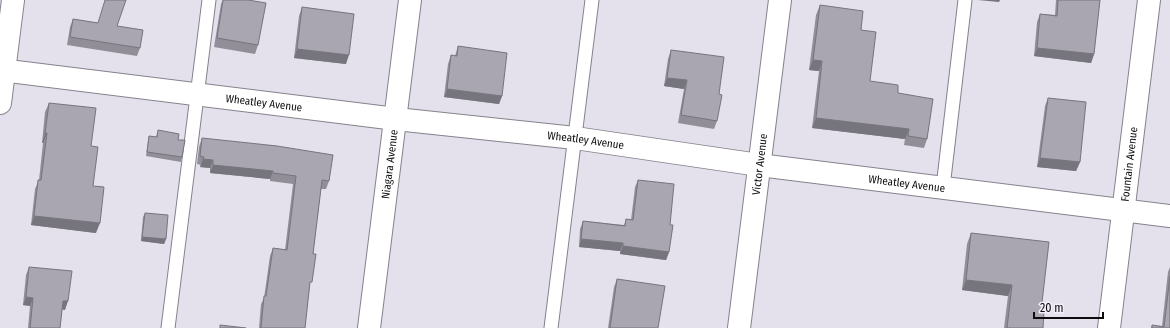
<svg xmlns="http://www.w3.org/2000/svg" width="1170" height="328" viewBox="0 0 1170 328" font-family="'Fira Sans Condensed',sans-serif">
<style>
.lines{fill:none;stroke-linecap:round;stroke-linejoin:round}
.lane-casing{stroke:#85828c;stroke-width:15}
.street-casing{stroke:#85828c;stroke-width:24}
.lane{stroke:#fff;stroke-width:13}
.street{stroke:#fff;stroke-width:22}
.wall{fill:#918e98}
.shaded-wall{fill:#76747c}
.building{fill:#a9a5b1;stroke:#76747c}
.labels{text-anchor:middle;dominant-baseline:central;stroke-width:3.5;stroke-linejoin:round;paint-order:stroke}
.street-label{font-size:11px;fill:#0c0b0e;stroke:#f2eefa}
</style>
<rect width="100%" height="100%" fill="#e4e0ec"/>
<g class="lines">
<g class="lane-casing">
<g id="lane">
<path d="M943,187L965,0"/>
<path d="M168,328L209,0"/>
<path d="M551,328L592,0"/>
</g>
</g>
<g class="street-casing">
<g id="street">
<path id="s1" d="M0,70L396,119L575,138L759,165L1170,216"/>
<path d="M0,103L13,0"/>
<path id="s2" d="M369,328L410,0"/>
<path id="s3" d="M739,328L780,0"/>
<path id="s4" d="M1109,328L1149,0"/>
</g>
</g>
<use href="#lane" class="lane"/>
<use href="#street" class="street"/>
</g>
<g class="wall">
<path d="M223,0H248L258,45L255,54L214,47L221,4Z"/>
<path d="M1056,0H1100L1094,54L1091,63L1034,56L1037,22L1040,14L1055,15Z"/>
<path d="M820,5L861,30L870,81L898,93L927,139L924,148L904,145L905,139L812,128L819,71L809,70L816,15Z"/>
<path d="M302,7L346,64L294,58L299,16Z"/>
<path d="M73,19L117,26L140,48L137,56L67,45L70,27Z"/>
<path d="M458,46L502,96L499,104L444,97L448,64L451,55L455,56Z"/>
<path d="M671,50L719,94L717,121L714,129L678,123L684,89L664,86L668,59Z"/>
<path d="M1048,98L1080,162L1076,171L1037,167L1045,106Z"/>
<path d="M49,103L91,146L93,186L96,233L31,225L35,189L39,180L43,143H42L45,112Z"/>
<path d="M158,130L178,140L182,157L181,162L146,156L148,141L149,136L156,137Z"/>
<path d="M202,138L329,181L326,189H321L313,254L305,328H259L261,304L264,298L270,256L273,248L285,250L293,184L270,181V179L210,173V168L200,167L201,165L197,164L199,147Z"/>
<path d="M638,180L670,225L669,252L666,260L620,254V251L579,247L580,229L583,221L624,225L626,219L631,220L635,187Z"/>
<path d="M145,213L166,239L164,244L141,241L143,217Z"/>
<path d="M971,233L1041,311L1043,328H1004L1008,296L962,290L967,244Z"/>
<path d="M29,267L65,310L62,309L60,328H28L30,306L23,305L26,275Z"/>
<path d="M1170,267V328H1151L1152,325L1162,326L1168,272Z"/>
<path d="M617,279L658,328H608L614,287Z"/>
</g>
<g class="shaded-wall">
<path d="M978,0H1000L999,2Z"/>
<path d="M1037,48L1094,54L1091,63L1034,56Z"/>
<path d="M297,49L349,55L346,64L294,58Z"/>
<path d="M813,60L822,61L819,71L809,70Z"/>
<path d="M667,78L687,80L684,89L664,86Z"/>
<path d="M447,89L502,96L499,104L444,97Z"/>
<path d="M816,118L909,129L905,139L812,128Z"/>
<path d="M45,133H47L43,143H42Z"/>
<path d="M1040,158L1080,162L1076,171L1037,167Z"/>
<path d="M203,159L213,160L210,168L200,167Z"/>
<path d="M213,165L273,171L270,179L210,173Z"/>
<path d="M34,216L100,223L96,233L31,225Z"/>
<path d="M142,237L166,239L164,244L141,241Z"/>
<path d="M581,239L623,243L620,251L579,247Z"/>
<path d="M623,246L669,252L666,260L620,254Z"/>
<path d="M966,280L1012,285L1008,296L962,290Z"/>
<path d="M26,297L33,298L30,306L23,305Z"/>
<path d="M63,301H68L65,310L60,309Z"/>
</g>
<g class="building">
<path d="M105,0H126L117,26L143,30L140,48L70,37L73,19L98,23Z"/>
<path d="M223,0H248L266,3L258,45L217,38Z"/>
<path d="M1058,0H1100L1094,54L1037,48L1040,14L1057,16Z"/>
<path d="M820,5L863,11L861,30L876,32L870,81L898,85V93L933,99L927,139L908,136L909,129L816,118L822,61L813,60Z"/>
<path d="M302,7L354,14L349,55L297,49Z"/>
<path d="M458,46L507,53L502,96L447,89L451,55L457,56Z"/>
<path d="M671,50L724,57L719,94L722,95L717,121L681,115L687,80L667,78Z"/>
<path d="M1048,98L1086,102L1080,162L1040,158Z"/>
<path d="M49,103L96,108L91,146L98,147L93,186L104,187L100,223L34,216L38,180H41L47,133H45Z"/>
<path d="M158,130L179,134L178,140H185L182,157L147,152L149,136L157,137Z"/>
<path d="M202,138L277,146L333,155L329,181L322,180L313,254H316L312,282H310L305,328H261L264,296H266L273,248L287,250L296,176L273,173V171L213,165V160L203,159L204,157L200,156Z"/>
<path d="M638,180L674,184L670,225H673L669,252L623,246V243L581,239L583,221L625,226L626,219L633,220Z"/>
<path d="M145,213L168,215L166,239L142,237Z"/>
<path d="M971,233L1049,242L1041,311H1044L1043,328H1007L1012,285L966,280Z"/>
<path d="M29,267L72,271L68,301H63L60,328H30L33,298L26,297Z"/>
<path d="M1170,276V328H1152V325L1164,327Z"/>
<path d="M617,279L665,286L658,328H610Z"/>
<path d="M220,325L246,328H220Z"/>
</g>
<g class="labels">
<g class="street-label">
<text stroke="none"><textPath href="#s1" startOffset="266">Wheatley Avenue</textPath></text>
<text stroke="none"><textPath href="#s1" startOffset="590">Wheatley Avenue</textPath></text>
<text stroke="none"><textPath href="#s2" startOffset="165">Niagara Avenue</textPath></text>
<text stroke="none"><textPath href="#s3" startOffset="165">Victor Avenue</textPath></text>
<text stroke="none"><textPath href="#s4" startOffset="165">Fountain Avenue</textPath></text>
<text stroke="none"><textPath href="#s1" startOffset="914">Wheatley Avenue</textPath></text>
</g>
</g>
<path d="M1034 312v6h69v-6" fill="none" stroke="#0c0b0e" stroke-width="2"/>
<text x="1040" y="312" font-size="12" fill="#0c0b0e" stroke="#f2eefa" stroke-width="3" paint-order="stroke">20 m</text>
</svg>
